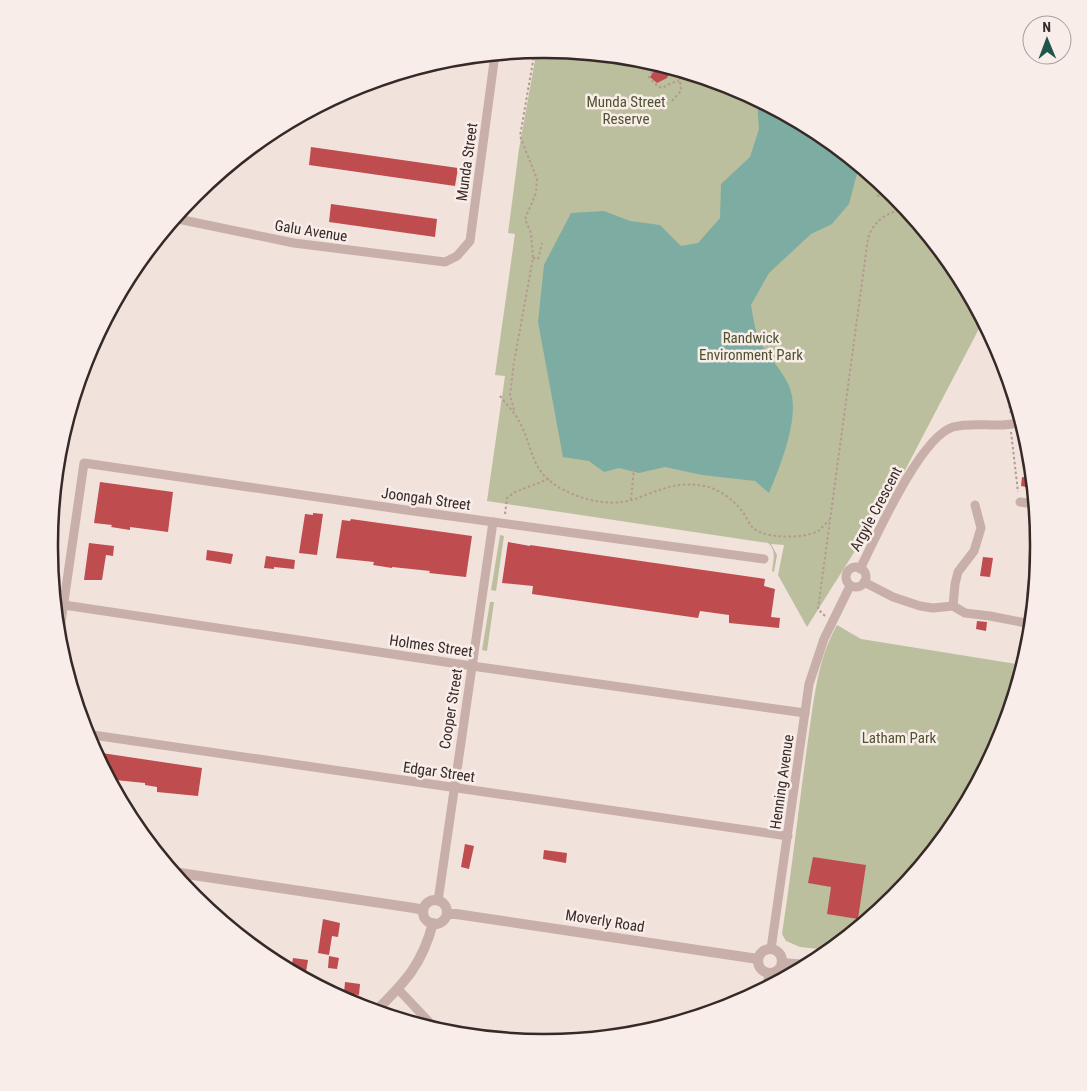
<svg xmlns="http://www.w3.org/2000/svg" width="1087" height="1091" viewBox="0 0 1087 1091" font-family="'Roboto Condensed',sans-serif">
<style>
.green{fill:#bcbf9d}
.water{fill:#7daca2}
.building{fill:#bf4c4f}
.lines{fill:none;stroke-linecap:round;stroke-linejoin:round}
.path{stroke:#b49993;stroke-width:2;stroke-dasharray:2.5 2.5;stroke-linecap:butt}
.minor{stroke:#c8afa9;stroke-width:9}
.tertiary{stroke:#c8afa9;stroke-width:10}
.labels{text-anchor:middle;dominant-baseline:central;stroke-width:5;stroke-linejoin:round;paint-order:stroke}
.park-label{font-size:15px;fill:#4f522e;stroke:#f8ede9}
.street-label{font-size:15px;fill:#362928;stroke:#f8ede9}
.rim{fill:none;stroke:#362928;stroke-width:2.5}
</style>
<rect width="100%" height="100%" fill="#f1e2dc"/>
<g class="green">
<path d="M537,49L640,58L733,86L818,132L893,193L955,268L983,321L901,478L807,627L778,575L784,545L771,544L777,555L774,572L772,571C773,561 777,551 768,543L487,501L505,376L495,375L515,234L508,233L519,149Z"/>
<path d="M500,535L504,536L496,591L491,590Z"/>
<path d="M490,602H494L487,651L482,650Z"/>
<path d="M837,625L861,639L1022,665L1001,737L955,822L894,897L829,950L800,947L786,941L782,934C792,869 799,804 808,740C814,701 817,660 837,625Z"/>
</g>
<path class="water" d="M757,99L818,132L859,166L849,204L832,224L811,234L769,273L751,305C753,316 755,332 760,342C768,356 788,377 791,392C799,420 780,467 769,493L755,481L702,475L665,467L639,473L619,468L604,472L589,461L563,457L538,322L544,265L571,213L604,211L630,221L660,225L681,246L698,243L720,218L721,184L750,157L759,129Z"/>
<g class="building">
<path d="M659,64L672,68L667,78L657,83L650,77Z"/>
<path d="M311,147L458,168L455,186L309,165Z"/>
<path d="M331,204L437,219L435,237L329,222Z"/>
<path d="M1022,477L1032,478L1031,488L1021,486Z"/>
<path d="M100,482L173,492L168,532L130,527V530L111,527L112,525L94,523Z"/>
<path d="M313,513L323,514L317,555L299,553L305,514L313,515Z"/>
<path d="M351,519L472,536L466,577L429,573L430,571L392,567V568L373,565L374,562L336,558L342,520L350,521Z"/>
<path d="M508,542L530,546V545L765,579L764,586L775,589L771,617L780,618L779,628L729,623V615L700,611L698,618L532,594L533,586L502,583Z"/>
<path d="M89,543L114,546L113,556L106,555L102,580H84Z"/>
<path d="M207,550L233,554L231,564L206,560Z"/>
<path d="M266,556L295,560L294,569L274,567V569L264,568Z"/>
<path d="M983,557L993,558L990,577L980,576Z"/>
<path d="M977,621L987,622L986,631L976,629Z"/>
<path d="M95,752L202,768L198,796L157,792V787L145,785V783L115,780V778L108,777Z"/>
<path d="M465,844L474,846L469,869L461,867Z"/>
<path d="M544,850L567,853L566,863L543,859Z"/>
<path d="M813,857L866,865L858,919L827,914L831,887L808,883Z"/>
<path d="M323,919L340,923L338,937L332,936L329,955L318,953Z"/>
<path d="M329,956L339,958L337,969L328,968Z"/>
<path d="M293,958L308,960L306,972L291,970Z"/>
<path d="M345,982L360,984L359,995L344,993Z"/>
</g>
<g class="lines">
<g class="path">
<path d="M657,63L649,77C665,96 661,84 679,81"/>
<path d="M672,101L681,91C681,82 678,81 681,71"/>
<path d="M877,196L889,194L890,191"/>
<path d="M533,258L538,259L542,243"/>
<path d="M1009,381L1007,395L1011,414"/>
<path d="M500,396C508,406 517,415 522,427C534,453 532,473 562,489C581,499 606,506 628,501C634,500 640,497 646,495C669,486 684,481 708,487C721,490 734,501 742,511C746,516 748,522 752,527C763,539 804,539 818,531C822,528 825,524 829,520"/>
<path d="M514,410L510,395L514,362L533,258L531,233L525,219L536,193L537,179L520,136L535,50"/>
<path d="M1011,432L1018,492"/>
<path d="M631,500L634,467"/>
<path d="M505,514L507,498L515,492L549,479"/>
<path d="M825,616L818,609L868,238C871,230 875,223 882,218C889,213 897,212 903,205"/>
</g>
<g class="minor">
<path d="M173,218L294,243L445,262L457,256L470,241L495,54"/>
<path d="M1020,502L1034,504"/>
<circle cx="856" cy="577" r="10"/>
<path d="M860,569C876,537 920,437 953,427C975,421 999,429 1021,422"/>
<path d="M864,582L893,597L920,606L933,608L953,606L965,613L990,616L1031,624"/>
<path d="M54,601L64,605L472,666L805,713"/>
<path d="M953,606L955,584L958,572L974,551L981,528L975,505"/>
<path d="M58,643L84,463L406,510L764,559"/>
<path d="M86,734L788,836"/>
<path d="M438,901L493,522"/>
<path d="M771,949L809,684L824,639L850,586"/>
<path d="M767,987L769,973"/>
<path d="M398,989L430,1023L449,1033"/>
</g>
<g class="tertiary">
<path d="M173,872L414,908L423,910"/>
<circle cx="435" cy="912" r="12"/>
<path d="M447,914H456L758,959"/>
<circle cx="770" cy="961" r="12"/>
<path d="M782,963L807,965"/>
<path d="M376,1011C405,982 422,965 433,923"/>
</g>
</g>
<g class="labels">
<g class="park-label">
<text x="626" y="102">Munda Street<tspan x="626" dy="17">Reserve</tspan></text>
<text x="751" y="338">Randwick<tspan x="751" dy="17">Environment Park</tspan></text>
<text x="899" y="738">Latham Park</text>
</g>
<g class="street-label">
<text transform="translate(467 162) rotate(-82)">Munda Street</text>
<text transform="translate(311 231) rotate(9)">Galu Avenue</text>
<text transform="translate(426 499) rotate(8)">Joongah Street</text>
<text transform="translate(876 509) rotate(-62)">Argyle Crescent</text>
<text transform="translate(431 646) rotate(8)">Holmes Street</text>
<text transform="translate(451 709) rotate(-81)">Cooper Street</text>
<text transform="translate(439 772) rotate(8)">Edgar Street</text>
<text transform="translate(782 782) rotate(-82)">Henning Avenue</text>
<text transform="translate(605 921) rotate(9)">Moverly Road</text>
</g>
</g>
<path d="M0 0H1087V1091H0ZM544 58H544A486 486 0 0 1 1030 544V548A486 486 0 0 1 544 1034H544A486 486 0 0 1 58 548V544A486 486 0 0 1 544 58Z" fill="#f8ede9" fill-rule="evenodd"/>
<path class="rim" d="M544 58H544A486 486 0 0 1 1030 544V548A486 486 0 0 1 544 1034H544A486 486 0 0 1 58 548V544A486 486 0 0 1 544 58Z"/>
<g transform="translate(1047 40) rotate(359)"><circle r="24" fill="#f8ede9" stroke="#aa9f9c"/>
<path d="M0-4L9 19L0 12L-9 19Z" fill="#20554a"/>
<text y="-8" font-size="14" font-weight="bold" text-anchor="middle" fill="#362928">N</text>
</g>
</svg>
